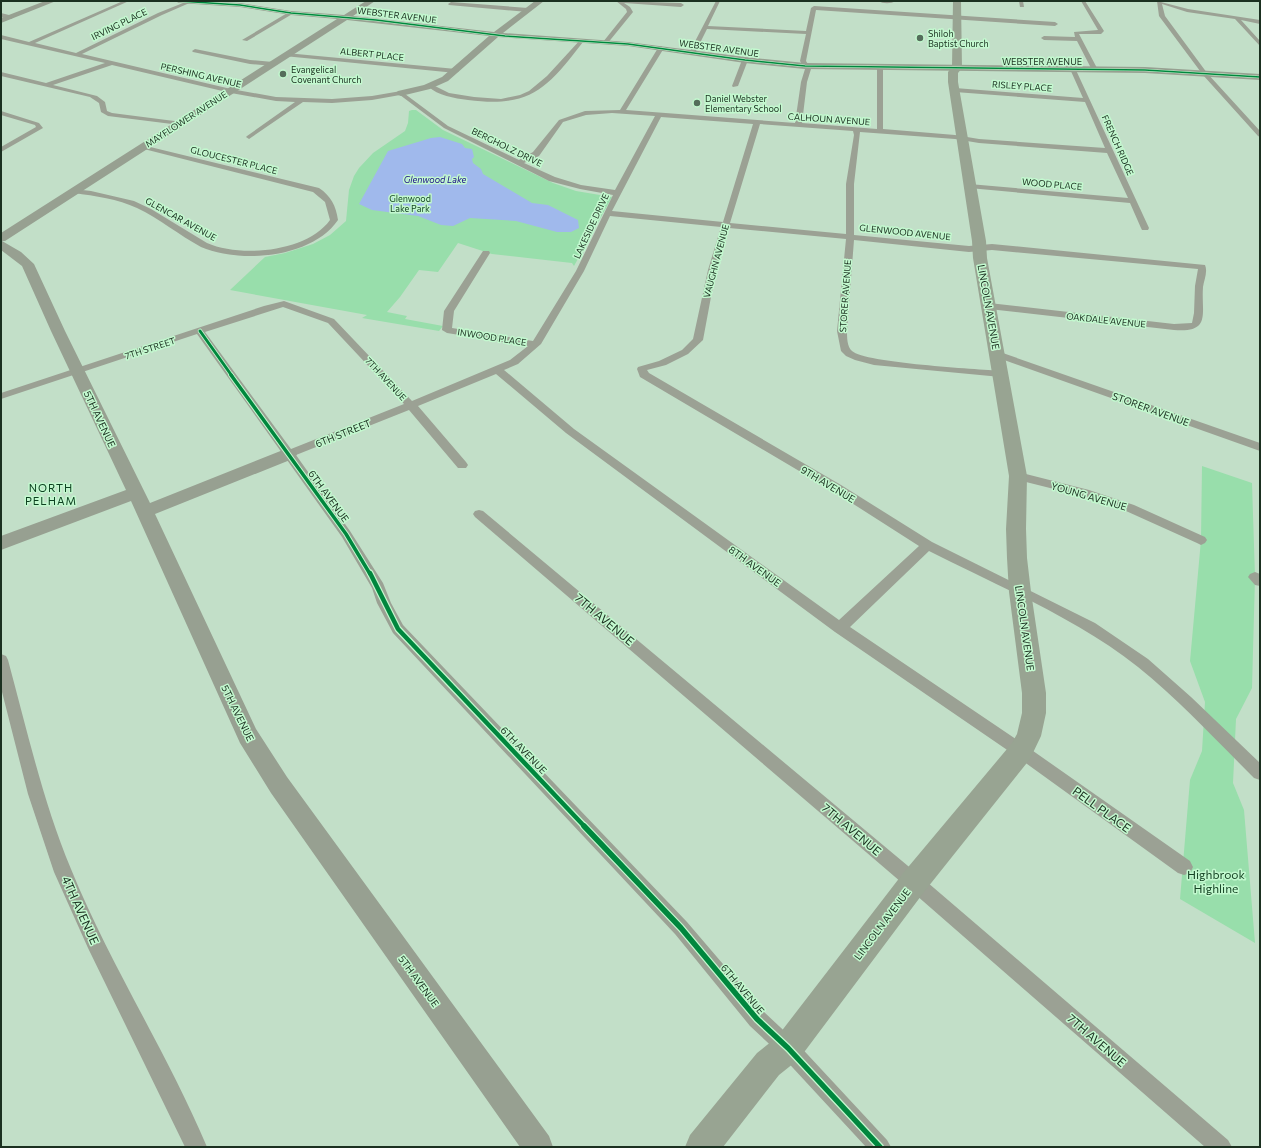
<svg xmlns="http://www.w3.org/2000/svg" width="1261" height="1148" viewBox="0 0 1261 1148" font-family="Commissioner,sans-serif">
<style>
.green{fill:#98deab}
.water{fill:#a0b9ec}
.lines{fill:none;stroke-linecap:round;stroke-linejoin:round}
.street{fill:#9ba194;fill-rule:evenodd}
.secondary{fill:#97a091;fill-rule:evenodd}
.primary{fill:#98a492;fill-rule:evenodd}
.cycleway-far4-casing{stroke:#c3f9cf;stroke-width:2.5}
.cycleway-far3-casing{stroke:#c3f9cf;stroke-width:4.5}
.cycleway-far2-casing{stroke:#c3f9cf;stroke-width:5.5}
.cycleway-far1-casing{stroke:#c3f9cf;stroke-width:7}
.cycleway-casing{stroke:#c3f9cf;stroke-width:8}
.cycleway-far4{stroke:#00873e;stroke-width:1.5}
.cycleway-far3{stroke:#00873e;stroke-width:3}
.cycleway-far2{stroke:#00873e;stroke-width:3.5}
.cycleway-far1{stroke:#00873e;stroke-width:4.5}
.cycleway{stroke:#00873e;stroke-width:5.5}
.poi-dot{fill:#556d5b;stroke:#c3f9cf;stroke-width:1.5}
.labels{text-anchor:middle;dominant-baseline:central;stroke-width:3;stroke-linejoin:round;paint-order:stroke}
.far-street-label{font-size:9px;fill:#1b3020;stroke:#c3f9cf}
.far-poi-label{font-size:9px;fill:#1b3020;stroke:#c3f9cf;text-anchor:start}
.far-water-label{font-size:9px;font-style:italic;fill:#180a87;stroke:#c3f9cf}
.far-park-label{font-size:9px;fill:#154324;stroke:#c3f9cf}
.street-label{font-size:10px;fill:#1b3020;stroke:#c3f9cf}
.neighbourhood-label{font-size:11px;letter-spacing:1px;fill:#0d4120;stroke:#c3f9cf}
.near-street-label{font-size:12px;fill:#1b3020;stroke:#c3f9cf}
.near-park-label{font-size:12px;fill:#154324;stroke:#c3f9cf}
</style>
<rect width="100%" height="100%" fill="#c2dfc8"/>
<g class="green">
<path d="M412,110H416L443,130L553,183L576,191L612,197L574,266L572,263L563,262L492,254L458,243L438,272L419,270L400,297L387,312L407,316L405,319L443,326L439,331L362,318L367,315L230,290L265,257L285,253L313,244L330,235L346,221L349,190L354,176L359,168L373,153L405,131L408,123L409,111Z"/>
<path d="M1202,466L1252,483L1255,577L1252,688L1236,719L1233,783L1244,810L1255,943L1180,899L1190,780L1202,751L1205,702L1190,661L1201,540Z"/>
</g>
<path class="water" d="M440,137L462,144L465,148L472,149L474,157L472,159L473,163L481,169L483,174L532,203L548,205L578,220L579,228L571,232H557L516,221L470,218L453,226L441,225L418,216L372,210L359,204L388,151L431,138Z"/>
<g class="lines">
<g class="street">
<path d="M123,1H129L35,43L76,53L158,13L188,1H194L162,15L82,54L231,89L276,97L332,99L372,96L401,91L448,126L519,160L533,152L559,120L585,111L620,110L658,48L661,46L664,48L626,110L795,123L801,82L805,69L800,61L806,34L707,29L695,53L690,54L689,53L716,1H720L708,26L806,31L811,8L814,6L1055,22L1058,24L1055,26L816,10L806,61L811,69L807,82L802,123L877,129V68L880,66L883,68V129L955,135L979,139L1105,148L1085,102L955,92L952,90L955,88L1083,98L1070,69L1075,68L1149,228L1148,230H1142L1141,228L1130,203L969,188L965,186L969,184L1128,198L1107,153L979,143L955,139L860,132L854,184V235L969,246L992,244L1205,265C1208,272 1204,280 1203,287C1201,313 1212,333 1174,330L989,309L984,306L989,303L1174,324L1192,323L1194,313L1195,286L1198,269L992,250L969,252L854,240L847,331C847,337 847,347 852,351C865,363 977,369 1001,371L1006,374L1001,377L874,365L855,360L846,356L841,351L837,331L846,239L729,228L716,270L703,340L688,354L666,365L647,370L649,373L841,485L932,542L1095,623L1148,659L1191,697L1260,763V780L1254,778C1217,741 1180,701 1138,667C1076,618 1000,587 929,551L850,627L1026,746L1190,861L1193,867L1190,873L1184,875L1178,873L1016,756L835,632L566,433L496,374L418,406L466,462L468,465L466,468H458L409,410L296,455L350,531L383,583L391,603L403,625L687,922L764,1012L795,1041L887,1140L891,1147H866L781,1055L750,1026L675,934L393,633L377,603L372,588L342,537L197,334L1,399V393L264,306L284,301L334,319L412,401L510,360L528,346L447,333L442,330L444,311L483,251H489L490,253L454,311L452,328L533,341L576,271L613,195L580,189L549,181L444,128L400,95L372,100L332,103L303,102L249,139L246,137L247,136L295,102L276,101L231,93L112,65L53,85L97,96L105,102L107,111L112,113L182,122V124L180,125L108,116L101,112L99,103L90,97L1,76V72L46,83L105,63L1,39V35L29,42ZM612,113L655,116L615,190L581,185L555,177L524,163L539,156L563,122L586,115ZM661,117L753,124L723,222L612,211ZM760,124L853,131L854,135L846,184V234L730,223ZM610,216L721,227L708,270L693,339L682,350L659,361L638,367L637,369L640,377L833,491L919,546L839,620L574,429L504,370L518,364L541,344L584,271ZM283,307L328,323L404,404L291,449L205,332Z"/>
<path d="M616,1L681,3L684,5L681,7L624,3L630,7L633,12L607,44H603V42L627,12L626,9Z"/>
<path d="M879,1H895C892,4 882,4 879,1Z"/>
<path d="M1019,1H1023L1024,7H1020Z"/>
<path d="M1081,1H1085L1104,31L1101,34H1079L1098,70L1095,72L1092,70L1077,41L1044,40L1041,38L1044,36L1075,37L1074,32L1098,30Z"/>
<path d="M1157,1L1188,9L1260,20V24L1241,20L1260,41V46L1235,19L1187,12L1162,4L1165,16L1207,73L1260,131V137L1258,136L1203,75L1159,16Z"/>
<path d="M451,2L528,8L531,10L528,12L449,5L448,4Z"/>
<path d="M289,12L294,13L247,41L242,40Z"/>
<path d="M1,13L13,16L14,17L11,19L1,17Z"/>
<path d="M581,39L584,41L583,42C547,89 530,108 468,100C454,98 438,96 428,86L431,84L449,93L474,97L501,99L520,95L529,91L547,76Z"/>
<path d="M195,49L250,60L273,62L276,64L273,66L250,64L193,52L192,51Z"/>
<path d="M286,53L456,69L459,71L456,73L284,56V54Z"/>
<path d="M745,58L748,60L738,86L733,87L732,86L742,60Z"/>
<path d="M1,111L39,123L43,128L1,152V147L36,127L35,125L1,115Z"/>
<path d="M142,145L319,188C331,196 336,206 338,220C312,258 241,264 201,247C179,235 160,219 137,208C118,199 95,196 74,193L70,191L74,189L91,191L134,201L151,209L207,243C241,258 307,252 330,220L325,202L313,192L140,148L138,147Z"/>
<path d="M997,351L1260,443V451L993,356L992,354L993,352Z"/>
<path d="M1018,472L1089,490L1134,505L1205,537L1207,540L1205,543L1201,545L1197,543L1126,511L1086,497L1014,479L1012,476L1014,473Z"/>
<path d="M479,510L483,511L920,876L1228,1140L1232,1147H1205L908,888L475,517L473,514L475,511Z"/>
<path d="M1255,572L1260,574V586L1255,585L1248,577L1250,574Z"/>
<path d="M1,654L6,656L8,660C27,730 43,802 71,869C110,965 167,1052 207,1147H185L88,948L54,872L28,794L1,688Z"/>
</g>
<g class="secondary">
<path d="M45,1H56L1,23V18Z"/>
<path d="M175,1L240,3L291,11L344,15L366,1H375L353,16L494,32L535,1H544L503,33L628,42L745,57L805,63L1145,67L1260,74V80L1145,73L805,69L745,63L628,46L498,37L448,81L430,89L401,96L398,95L396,93L398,91L424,85L442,77L489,36L347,20L5,241H2L21,252L34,264L65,331L150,503L283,450L289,449L295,450L297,454L295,458L155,514L256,729L287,777L549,1136L553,1147H520L271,793L240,743L131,501L1,550V536L126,490L51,331L22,266L1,250V233L337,19L291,15L240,7L179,3Z"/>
</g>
<path class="primary" d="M953,1H961L962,68L958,73V82L986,241L987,258L1027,476L1026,529L1027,558L1031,592L1046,693V713L1041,736L1030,759L924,892L799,1059L779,1075L723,1147H685L690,1135L757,1053L777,1037L904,872L1012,743L1017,734L1022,713V693L1009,592L1007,558L1006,529L1009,476L973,258L972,241L948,82V72L952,67Z"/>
<g class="cycleway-far4-casing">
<path id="cycleway-far4" d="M179,1L240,5L291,13L376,20L505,36L628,44L745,60L805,66L1145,70L1260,77"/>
</g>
<g class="cycleway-far3-casing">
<path id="cycleway-far3" d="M200,331L232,376"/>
</g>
<g class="cycleway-far2-casing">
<path id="cycleway-far2" d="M231,375L346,534L370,574"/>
</g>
<g class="cycleway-far1-casing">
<path id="cycleway-far1" d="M370,573L398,629L585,827"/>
</g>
<g class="cycleway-casing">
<path id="cycleway" d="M584,826L681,928L757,1019L788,1048L880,1147"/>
</g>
<use href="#cycleway-far4" class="cycleway-far4"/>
<use href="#cycleway-far3" class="cycleway-far3"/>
<use href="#cycleway-far2" class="cycleway-far2"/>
<use href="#cycleway-far1" class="cycleway-far1"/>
<use href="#cycleway" class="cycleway"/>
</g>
<g class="poi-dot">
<circle cx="920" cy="38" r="4"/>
<circle cx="283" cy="74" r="4"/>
<circle cx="697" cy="103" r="4"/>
</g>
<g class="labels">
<g class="far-street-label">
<text transform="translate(397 15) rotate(7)">WEBSTER AVENUE</text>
<text transform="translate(119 24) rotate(-26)">IRVING PLACE</text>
<text transform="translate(719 48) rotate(8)">WEBSTER AVENUE</text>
<text transform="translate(372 54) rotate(6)">ALBERT PLACE</text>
<text x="1042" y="61">WEBSTER AVENUE</text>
<text transform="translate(201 75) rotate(13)">PERSHING AVENUE</text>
<text transform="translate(1022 86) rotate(4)">RISLEY PLACE</text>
<text transform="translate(186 119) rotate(-33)">MAYFLOWER AVENUE</text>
<text transform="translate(829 119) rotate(4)">CALHOUN AVENUE</text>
<text transform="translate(1118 145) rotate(66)">FRENCH RIDGE</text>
<text transform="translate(507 147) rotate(26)">BERGHOLZ DRIVE</text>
<text transform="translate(234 160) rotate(14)">GLOUCESTER PLACE</text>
<text transform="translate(1052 184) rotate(5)">WOOD PLACE</text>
<text transform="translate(181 219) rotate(29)">GLENCAR AVENUE</text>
<text transform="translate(591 226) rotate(-65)">LAKESIDE DRIVE</text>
<text transform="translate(905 232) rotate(6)">GLENWOOD AVENUE</text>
<text transform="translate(716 261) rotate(-75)">VAUGHN AVENUE</text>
<text transform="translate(845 296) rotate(-86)">STORER AVENUE</text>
<text transform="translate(1106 320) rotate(6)">OAKDALE AVENUE</text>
<text transform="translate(492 337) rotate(9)">INWOOD PLACE</text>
<text transform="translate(150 348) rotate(-18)">7TH STREET</text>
<text transform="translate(386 379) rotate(47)">7TH AVENUE</text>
</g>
<g class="far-poi-label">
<text x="928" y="33">Shiloh<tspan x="928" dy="10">Baptist Church</tspan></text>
<text x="291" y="69">Evangelical<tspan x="291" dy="10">Covenant Church</tspan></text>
<text x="705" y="98">Daniel Webster<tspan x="705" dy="10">Elementary School</tspan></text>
</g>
<g class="far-water-label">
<text x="435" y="179">Glenwood Lake</text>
</g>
<g class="far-park-label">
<text x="410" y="198">Glenwood<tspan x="410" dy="10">Lake Park</tspan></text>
</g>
<g class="street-label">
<text transform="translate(989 307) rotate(80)">LINCOLN AVENUE</text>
<text transform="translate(1151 409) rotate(20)">STORER AVENUE</text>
<text transform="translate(100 419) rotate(65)">5TH AVENUE</text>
<text transform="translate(343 433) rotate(-22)">6TH STREET</text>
<text transform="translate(828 484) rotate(31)">9TH AVENUE</text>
<text transform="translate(329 496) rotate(54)">6TH AVENUE</text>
<text transform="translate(1089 496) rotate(16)">YOUNG AVENUE</text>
<text transform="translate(755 566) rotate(36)">8TH AVENUE</text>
<text transform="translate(1025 628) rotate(82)">LINCOLN AVENUE</text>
<text transform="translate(238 713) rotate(64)">5TH AVENUE</text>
<text transform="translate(524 750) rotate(46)">6TH AVENUE</text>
<text transform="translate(882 924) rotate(-53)">LINCOLN AVENUE</text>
<text transform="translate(419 981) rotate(54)">5TH AVENUE</text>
<text transform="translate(743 989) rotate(50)">6TH AVENUE</text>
</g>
<g class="neighbourhood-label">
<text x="51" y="487">NORTH<tspan x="51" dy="13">PELHAM</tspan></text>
</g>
<g class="near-street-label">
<text transform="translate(605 619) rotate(40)">7TH AVENUE</text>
<text transform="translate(1102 809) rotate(36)">PELL PLACE</text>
<text transform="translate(852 829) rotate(40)">7TH AVENUE</text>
<text transform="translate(81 910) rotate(66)">4TH AVENUE</text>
<text transform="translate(1097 1040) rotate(41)">7TH AVENUE</text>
</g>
<g class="near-park-label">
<text x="1216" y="874">Highbrook<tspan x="1216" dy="14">Highline</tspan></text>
</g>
</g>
<rect width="1261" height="1148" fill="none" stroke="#1b3020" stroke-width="4"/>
</svg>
